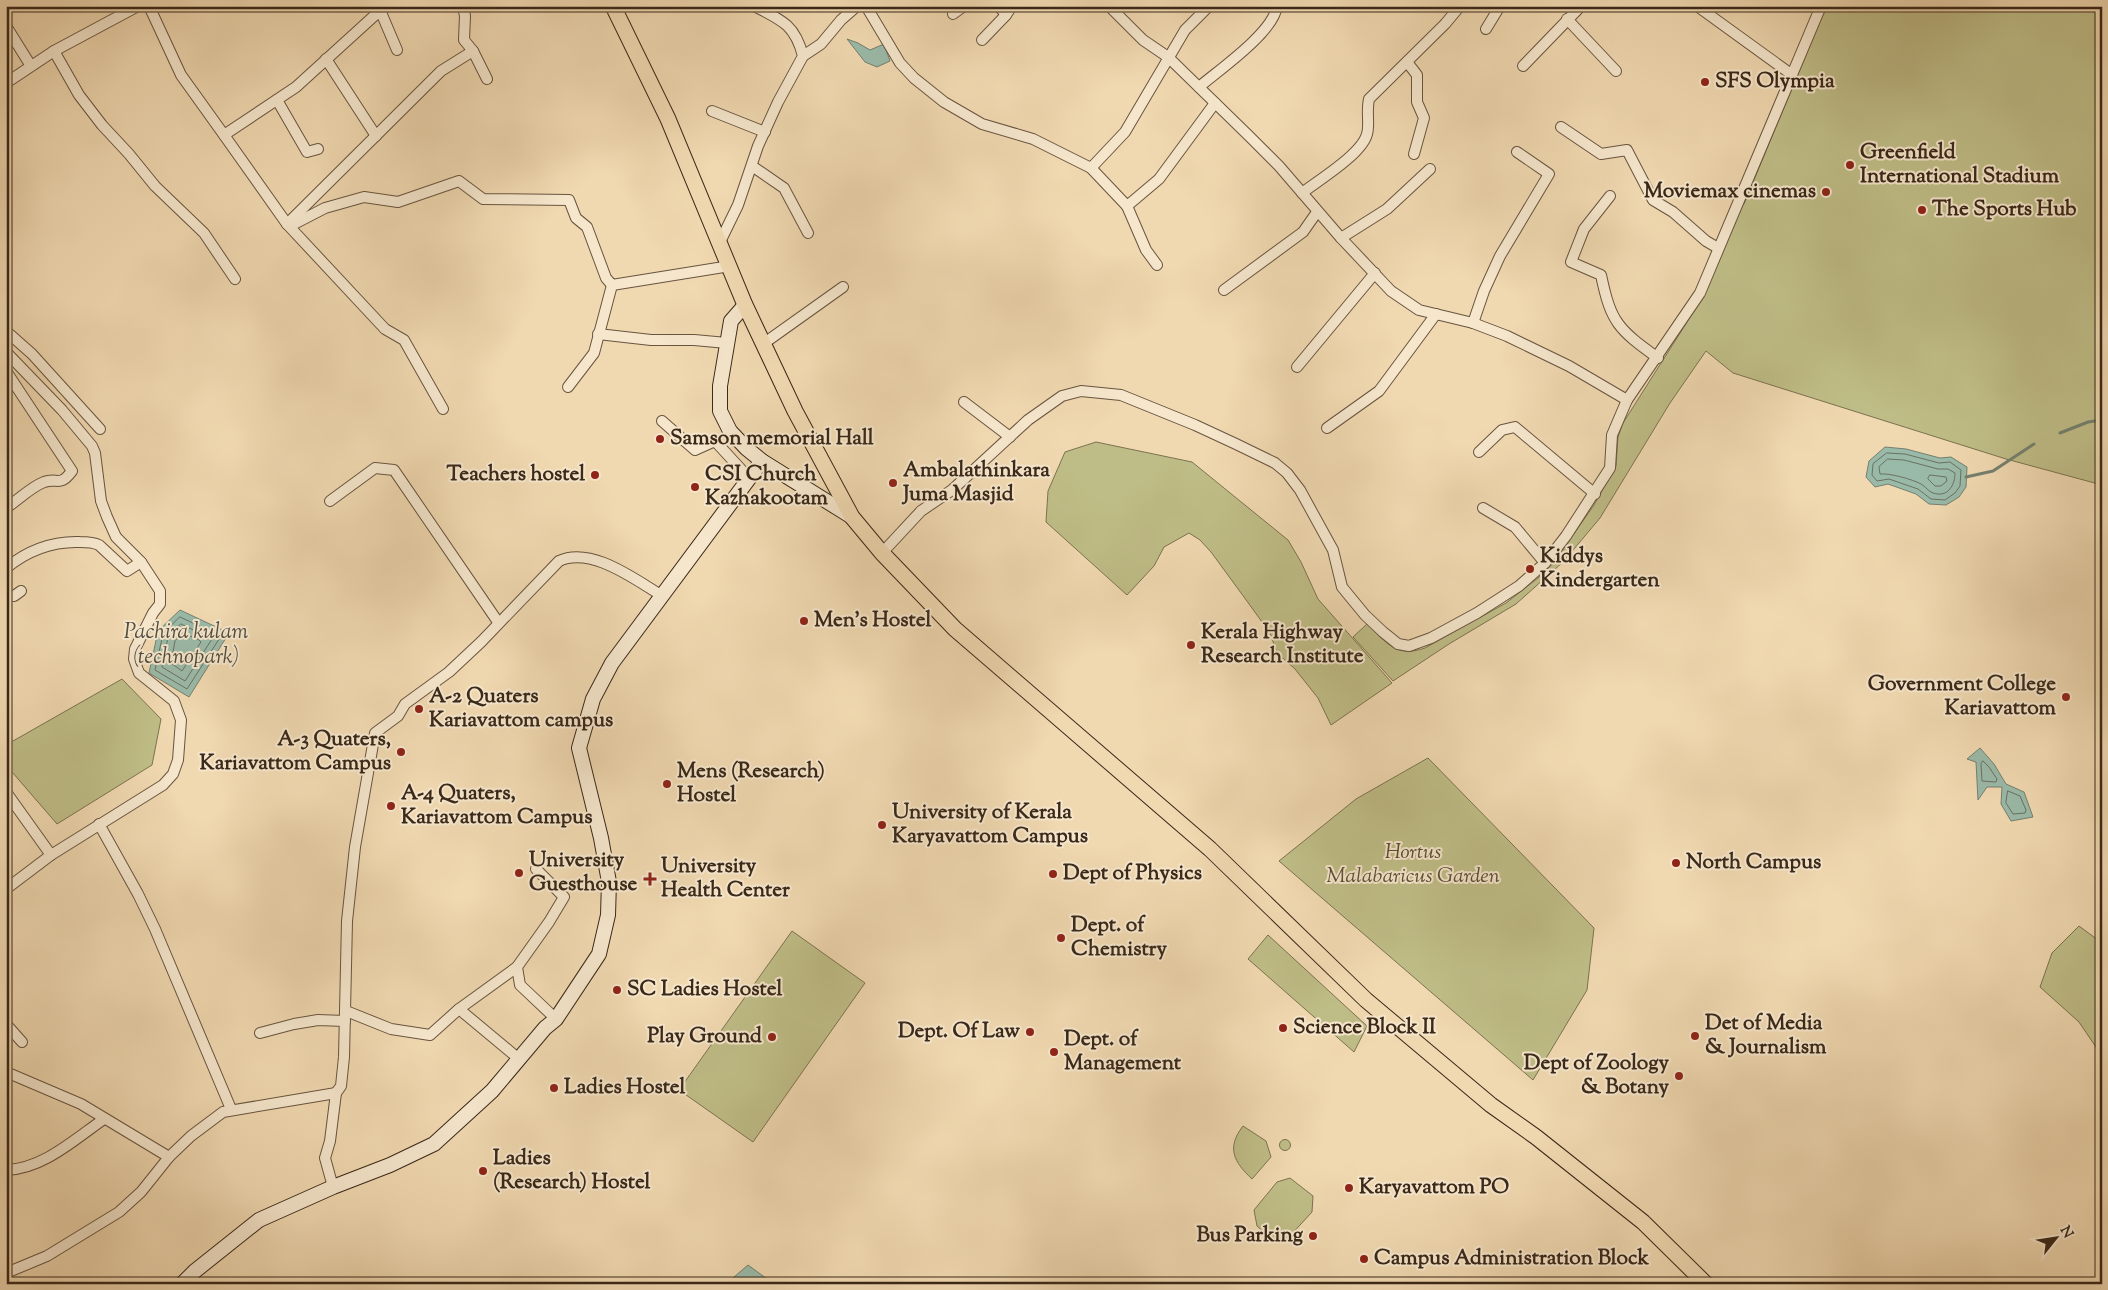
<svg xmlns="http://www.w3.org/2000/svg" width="2108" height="1290" viewBox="0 0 2108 1290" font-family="'Sorts Mill Goudy',serif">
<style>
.green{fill:#bfbd87;stroke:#7c7250}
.water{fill:#9abaa9;stroke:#74806f}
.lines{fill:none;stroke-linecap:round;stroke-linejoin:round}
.shore{stroke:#6a7161;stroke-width:1}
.stream{stroke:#74806f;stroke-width:3}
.minor-casing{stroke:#68543f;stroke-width:12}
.secondary-casing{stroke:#3a2819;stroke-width:16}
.primary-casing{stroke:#3a2819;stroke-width:17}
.minor{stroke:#f5e6cc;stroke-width:10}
.secondary{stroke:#f5e6cc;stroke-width:14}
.primary{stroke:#f0d8b0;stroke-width:15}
.poi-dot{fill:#8f2418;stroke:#f5e6cc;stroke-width:2}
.labels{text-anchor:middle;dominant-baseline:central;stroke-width:4;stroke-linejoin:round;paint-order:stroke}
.poi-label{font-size:21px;font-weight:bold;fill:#3a2819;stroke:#f5e6cc;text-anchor:start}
.park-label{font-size:21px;font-style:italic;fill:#5b4d34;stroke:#f5e6cc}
.water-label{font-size:22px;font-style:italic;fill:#524c3d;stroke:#f5e6cc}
</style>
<rect width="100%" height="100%" fill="#f0d8b0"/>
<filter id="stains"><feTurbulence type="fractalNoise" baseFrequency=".004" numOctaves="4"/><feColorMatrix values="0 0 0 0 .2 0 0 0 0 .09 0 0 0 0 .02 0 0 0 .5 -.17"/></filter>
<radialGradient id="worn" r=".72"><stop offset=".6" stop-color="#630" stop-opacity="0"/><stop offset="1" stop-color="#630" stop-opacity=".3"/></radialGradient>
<g class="green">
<path d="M1828,6H2102V485L2006,459L1733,373L1706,351L1670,403L1600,518L1563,562L1516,604L1449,644L1393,681L1353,637L1367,624C1387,643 1396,658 1425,648L1506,603L1543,574L1555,561L1594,505L1616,466L1618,437L1623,423L1701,300L1741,204H1744L1819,22Z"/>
<path d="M1096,442L1192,462L1288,540L1301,562L1318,599L1392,683L1331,725L1318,698L1295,669L1277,653L1270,633L1244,597L1211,552L1200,540L1189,533L1164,547L1154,566L1127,595L1046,522L1048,491L1065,452Z"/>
<path d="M122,679L161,719L152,765L57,824L6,765V745Z"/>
<path d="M1428,758L1594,928L1587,990L1533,1080L1279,861L1356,799Z"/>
<path d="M2079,926L2102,943V1056L2079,1022L2040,987L2052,953Z"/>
<path d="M792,931L865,983L753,1142L679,1090Z"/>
<path d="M1268,935L1367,1026L1354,1052L1248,959Z"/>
<path d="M1243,1126L1266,1141L1271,1157L1252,1179C1234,1162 1226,1148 1243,1126Z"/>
<circle cx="1285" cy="1145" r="5.5"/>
<path d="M1290,1178L1313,1196L1312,1212L1289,1237L1272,1239L1257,1226L1254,1210L1277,1182Z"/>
</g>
<g class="water">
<path d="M847,39L858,43L870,50L884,44L890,61L877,67L865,62Z"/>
<path d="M1885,447L1906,449L1940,458L1951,457L1967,467L1966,487L1959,497L1946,505L1929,504L1916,494L1888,484L1875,487L1866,477L1869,461Z"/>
<path d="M180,610L229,633L189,697L149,673L158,631Z"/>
<path d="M1980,748L1994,764L2006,784L2024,792L2033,817L2011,821L2001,804L2002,787H1987L1978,800L1976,762L1967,759Z"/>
<path d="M748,1265L774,1284H726Z"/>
</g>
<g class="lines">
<g class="shore">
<path d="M1887,453L1905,454L1939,463L1950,462L1961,470L1960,486L1955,493L1945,500L1931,499L1918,489L1889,479L1877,481L1872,475L1873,464Z"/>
<path d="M1888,459L1904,460L1938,469H1948L1955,473C1955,485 1948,498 1933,493C1929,492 1925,486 1921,484C1912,479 1889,473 1880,474L1879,467Z"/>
<path d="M1930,475L1946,477L1947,481L1941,486H1935L1928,479Z"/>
<path d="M180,617L221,636L187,689L155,670L163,634Z"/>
<path d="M181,624L212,639L185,681L162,667L168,637Z"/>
<path d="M183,633L199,640L201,642L182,671L171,663L175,641Z"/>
<path d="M1983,761L1989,767L1997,779L1996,782L1982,781L1981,764Z"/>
<path d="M2008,791L2020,796L2026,810L2025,813L2013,814L2006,803Z"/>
</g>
<g class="stream">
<path d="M2060,433L2088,422L2102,420"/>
<path d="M1966,477L1993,471L2034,444"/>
</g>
<g class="minor-casing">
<g id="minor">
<path d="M149,6L181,75L224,135L296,87L385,6"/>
<path d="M463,6L465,16L464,40L473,51L487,79"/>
<path d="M866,6L900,63L914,78L944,102L982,124L1033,139L1091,168L1127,206L1159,179L1215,103"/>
<path d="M999,6L1006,15"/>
<path d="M1109,6L1143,40L1168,57L1249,136L1279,166L1341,238L1391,291L1419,310L1473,323L1507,336L1569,366L1627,400L1700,293L1821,6"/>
<path d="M1697,6L1791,74"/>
<path d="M380,10L397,50"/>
<path d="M953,14L964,6"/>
<path d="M1567,19L1616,71"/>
<path d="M6,26L31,66"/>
<path d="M1486,29L1500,6"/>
<path d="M982,40L1006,15L1012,6"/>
<path d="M54,51L79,95L102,125L129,154L155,186L204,233L235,279"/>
<path d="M803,56L821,44L841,20L857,6"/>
<path d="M326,59L376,136"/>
<path d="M1407,62L1417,75V102L1424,118L1414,154"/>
<path d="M1523,66L1581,6"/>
<path d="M6,83L54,51L138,6"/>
<path d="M1199,87C1219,70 1274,32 1277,6"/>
<path d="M277,100L307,152L318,149"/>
<path d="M712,111L765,132"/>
<path d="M1561,127L1601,154L1627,150L1653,200L1673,212L1706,241L1718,248"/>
<path d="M224,135L287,224L385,329L404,340L443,409"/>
<path d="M752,166L784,188L808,233"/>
<path d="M1091,168L1125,132L1185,30L1209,6"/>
<path d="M1302,193C1319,180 1362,154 1367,134C1370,124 1366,112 1369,99L1445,24L1460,6"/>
<path d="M1610,196L1584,229L1571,262L1601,275C1611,323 1618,329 1658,358"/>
<path d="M1127,206L1146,250L1157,265"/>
<path d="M287,224H294L325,208L364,197L398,202L459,181L483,199L569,200L576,218L587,227L606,278L612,285L730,266"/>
<path d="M287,224L441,71L473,51"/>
<path d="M1341,238L1387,209L1430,169"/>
<path d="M719,244L738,205L758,146L778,102L803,56C795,25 782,20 754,6"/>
<path d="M1224,290L1303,232L1317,212"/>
<path d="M1473,323L1484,291L1500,256L1549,174L1517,152"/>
<path d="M6,331L32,354L100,429"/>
<path d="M598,334L651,340H694L727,343"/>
<path d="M763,344L843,287"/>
<path d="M6,352L62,410L92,446L95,453L101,501L107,517L116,537L141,562L160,591V604L153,613L135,649L134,659L139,673L174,701L181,720L178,760L173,774L163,785L51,855L6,889"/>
<path d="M1297,367L1375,273"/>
<path d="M6,371L72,471C59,488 58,477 44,482C31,487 18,500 6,508"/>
<path d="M568,387L594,353L612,285"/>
<path d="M964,402L1010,437"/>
<path d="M662,421L695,450L715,441L749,478"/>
<path d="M1327,428L1379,391L1436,314"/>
<path d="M1479,452L1502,430L1515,427L1595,494"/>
<path d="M330,501L375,468L394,470L498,622"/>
<path d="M1483,508L1515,527L1545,563"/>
<path d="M882,553L921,511L952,490L1028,420L1062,396L1081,391L1121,395L1195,425L1236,444L1275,463L1287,473L1300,490L1333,550L1342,587L1365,615L1383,632L1398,644L1409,646L1431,638L1477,613L1519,586L1545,563L1566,536L1610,468L1612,435L1627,400"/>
<path d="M6,568C27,551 53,541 80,542C87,542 93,542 99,545L127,571L141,562"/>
<path d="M6,596H14L21,591"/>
<path d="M6,792L51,855"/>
<path d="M99,824L138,894L155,929L231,1109"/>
<path d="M536,869L564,897L549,922L517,967L520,985L556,1019"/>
<path d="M459,1009L519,1059"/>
<path d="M346,1011L391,1029L430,1035L459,1009L517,967"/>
<path d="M6,1024L22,1042"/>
<path d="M260,1033L294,1024L318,1020L345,1021"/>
<path d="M6,1072L81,1104L169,1157"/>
<path d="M6,1170C43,1169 75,1139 104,1119"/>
<path d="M333,1187L325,1158L330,1141L336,1093L341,1086L344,1057L347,921L355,847L375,733L398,716L405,704L449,672L481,642L559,561C591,546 634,579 661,595"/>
<path d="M6,1273L47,1256L119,1212L141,1192L169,1157L191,1136L223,1112L336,1093"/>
</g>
</g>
<g class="secondary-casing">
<g id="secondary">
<path d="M745,305L731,321L720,386V411L730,431L746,448L762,461L852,517"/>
<path d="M182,1284L195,1271L259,1220L333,1187L390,1165L434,1144L492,1091L545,1028L556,1019L599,954L608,915L609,882L601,838L579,748L593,699L612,663L762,461"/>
</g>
</g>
<g class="primary-casing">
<path id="primary" d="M613,6L668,119L745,305L795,411L852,517L882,553L955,629L1210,849L1366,1000L1491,1105L1536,1137L1643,1222L1706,1284"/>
</g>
<use href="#minor" class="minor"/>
<use href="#secondary" class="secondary"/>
<use href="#primary" class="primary"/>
</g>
<g class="poi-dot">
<circle cx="1705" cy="82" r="5"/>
<circle cx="1850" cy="165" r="5"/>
<circle cx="1826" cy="192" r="5"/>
<circle cx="1922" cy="210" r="5"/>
<circle cx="660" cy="439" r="5"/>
<circle cx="595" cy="475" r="5"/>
<circle cx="893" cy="483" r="5"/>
<circle cx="695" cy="487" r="5"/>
<circle cx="1530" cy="569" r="5"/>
<circle cx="804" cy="621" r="5"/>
<circle cx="1191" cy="645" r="5"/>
<circle cx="2066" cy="697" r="5"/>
<circle cx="419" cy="709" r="5"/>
<circle cx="401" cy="752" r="5"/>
<circle cx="667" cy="784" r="5"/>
<circle cx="391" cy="806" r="5"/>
<circle cx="882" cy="825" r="5"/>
<circle cx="1676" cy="863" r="5"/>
<circle cx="519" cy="873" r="5"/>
<circle cx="1053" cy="874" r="5"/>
<path d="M647.5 871.5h5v5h5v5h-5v5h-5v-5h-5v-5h5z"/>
<circle cx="1061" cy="938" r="5"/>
<circle cx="617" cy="990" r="5"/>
<circle cx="1283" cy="1028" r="5"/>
<circle cx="1030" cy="1032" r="5"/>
<circle cx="1695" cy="1036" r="5"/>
<circle cx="772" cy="1037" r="5"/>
<circle cx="1054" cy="1052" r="5"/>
<circle cx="1679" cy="1076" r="5"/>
<circle cx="554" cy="1088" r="5"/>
<circle cx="483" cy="1171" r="5"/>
<circle cx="1349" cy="1188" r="5"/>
<circle cx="1313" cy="1236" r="5"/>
<circle cx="1364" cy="1259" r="5"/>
</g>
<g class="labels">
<g class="poi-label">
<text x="1715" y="82">SFS Olympia</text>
<text x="1860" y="153">Greenfield<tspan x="1860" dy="24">International Stadium</tspan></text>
<text x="1816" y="192" text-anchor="end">Moviemax cinemas</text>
<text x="1932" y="210">The Sports Hub</text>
<text x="670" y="439">Samson memorial Hall</text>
<text x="903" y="471">Ambalathinkara<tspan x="903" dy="24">Juma Masjid</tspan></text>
<text x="585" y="475" text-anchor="end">Teachers hostel</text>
<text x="705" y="475">CSI Church<tspan x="705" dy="24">Kazhakootam</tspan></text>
<text x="1540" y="557">Kiddys<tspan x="1540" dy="24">Kindergarten</tspan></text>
<text x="814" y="621">Men's Hostel</text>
<text x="1201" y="633">Kerala Highway<tspan x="1201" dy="24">Research Institute</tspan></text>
<text x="2056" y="685" text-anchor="end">Government College<tspan x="2056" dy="24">Kariavattom</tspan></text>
<text x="429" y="697">A-2 Quaters<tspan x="429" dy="24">Kariavattom campus</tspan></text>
<text x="391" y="740" text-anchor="end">A-3 Quaters,<tspan x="391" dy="24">Kariavattom Campus</tspan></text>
<text x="677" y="772">Mens (Research)<tspan x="677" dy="24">Hostel</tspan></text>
<text x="401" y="794">A-4 Quaters,<tspan x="401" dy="24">Kariavattom Campus</tspan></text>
<text x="892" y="813">University of Kerala<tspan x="892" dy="24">Karyavattom Campus</tspan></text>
<text x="529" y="861">University<tspan x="529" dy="24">Guesthouse</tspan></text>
<text x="1686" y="863">North Campus</text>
<text x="661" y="867">University<tspan x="661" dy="24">Health Center</tspan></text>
<text x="1063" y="874">Dept of Physics</text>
<text x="1071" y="926">Dept. of<tspan x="1071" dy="24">Chemistry</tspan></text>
<text x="627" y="990">SC Ladies Hostel</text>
<text x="1705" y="1024">Det of Media<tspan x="1705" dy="24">&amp; Journalism</tspan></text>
<text x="1293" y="1028">Science Block II</text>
<text x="1020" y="1032" text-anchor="end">Dept. Of Law</text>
<text x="762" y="1037" text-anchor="end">Play Ground</text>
<text x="1064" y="1040">Dept. of<tspan x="1064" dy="24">Management</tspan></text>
<text x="1669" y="1064" text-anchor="end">Dept of Zoology<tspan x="1669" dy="24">&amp; Botany</tspan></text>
<text x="564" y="1088">Ladies Hostel</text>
<text x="493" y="1159">Ladies<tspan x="493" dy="24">(Research) Hostel</tspan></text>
<text x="1359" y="1188">Karyavattom PO</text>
<text x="1303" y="1236" text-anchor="end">Bus Parking</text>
<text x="1374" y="1259">Campus Administration Block</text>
</g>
<g class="park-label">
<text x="1413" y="853">Hortus<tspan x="1413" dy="24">Malabaricus Garden</tspan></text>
</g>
<g class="water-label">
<text x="186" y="633">Pachira kulam<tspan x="186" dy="25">(technopark)</tspan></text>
</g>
</g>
<rect width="2108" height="1290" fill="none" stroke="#f0d8b0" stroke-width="25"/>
<rect x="8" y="8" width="2093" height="1275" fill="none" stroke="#3a2819" stroke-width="2.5"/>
<rect x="12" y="12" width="2083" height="1265" fill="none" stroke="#3a2819"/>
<g transform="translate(2056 1238) rotate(60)" stroke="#f5e6cc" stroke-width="4" paint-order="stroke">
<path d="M0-4L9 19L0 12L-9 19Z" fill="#3a2819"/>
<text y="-8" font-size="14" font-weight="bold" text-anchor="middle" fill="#3a2819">N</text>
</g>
<rect width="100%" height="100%" filter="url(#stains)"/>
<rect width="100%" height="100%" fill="url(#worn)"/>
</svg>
